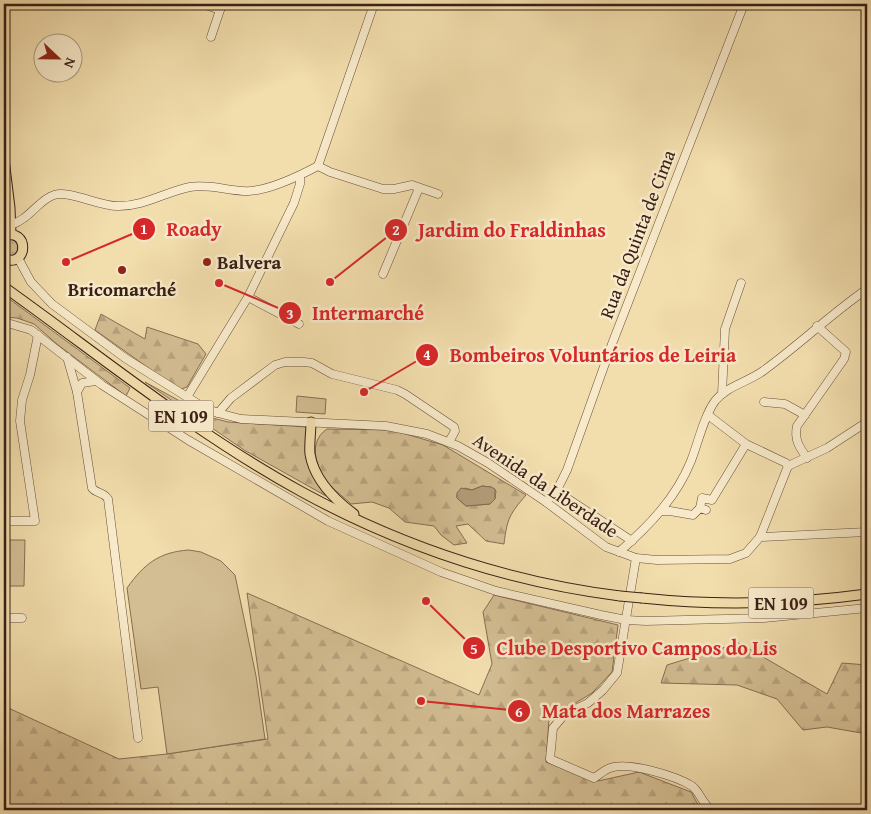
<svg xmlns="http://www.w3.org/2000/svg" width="871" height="814" viewBox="0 0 871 814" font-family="'Gentium Book Plus',serif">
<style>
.grass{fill:url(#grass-dots);stroke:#866e54}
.forest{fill:url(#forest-firs);stroke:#866e54;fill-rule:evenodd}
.pitch{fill:#d3bd92;stroke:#866e54}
.water{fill:#b39d79;stroke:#826b51}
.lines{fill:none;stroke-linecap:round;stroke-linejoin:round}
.minor-casing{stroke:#674f3c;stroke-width:9}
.major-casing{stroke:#392016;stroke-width:11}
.minor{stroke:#f7e9c9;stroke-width:8}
.major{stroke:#f2ddac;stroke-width:9}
.major-bridge-casing{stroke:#392016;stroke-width:11;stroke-linecap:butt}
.major-bridge{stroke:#f2ddac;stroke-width:9}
.poi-dot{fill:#8f2418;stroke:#f7e9c9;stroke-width:2}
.labels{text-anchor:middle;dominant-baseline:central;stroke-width:5;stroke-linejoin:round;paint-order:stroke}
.shield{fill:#f7e9c9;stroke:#725c4c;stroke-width:1}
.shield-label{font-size:18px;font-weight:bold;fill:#392016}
.street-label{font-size:19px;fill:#392016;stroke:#f7e9c9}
.poi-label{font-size:19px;font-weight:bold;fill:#392016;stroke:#f7e9c9;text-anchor:start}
.leader{fill:none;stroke:#d62828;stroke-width:2}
.callout-dot{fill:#d62828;stroke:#f7e9c9;stroke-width:2}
.mark-label{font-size:15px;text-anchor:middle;font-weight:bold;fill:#fff}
.callout-label{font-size:20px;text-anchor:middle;font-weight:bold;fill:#d62828;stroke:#f7e9c9;stroke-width:5;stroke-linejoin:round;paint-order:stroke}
</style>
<defs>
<pattern id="grass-dots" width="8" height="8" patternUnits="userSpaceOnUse" patternTransform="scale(1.25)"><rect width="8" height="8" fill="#d3bd92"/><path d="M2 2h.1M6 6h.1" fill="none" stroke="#b6a27d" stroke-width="1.8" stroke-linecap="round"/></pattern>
<pattern id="forest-firs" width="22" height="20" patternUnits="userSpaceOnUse" patternTransform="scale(1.25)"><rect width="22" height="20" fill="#d3bd92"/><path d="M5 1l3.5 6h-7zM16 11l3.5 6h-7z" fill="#b6a27d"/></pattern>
</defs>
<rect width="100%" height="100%" fill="#f2ddac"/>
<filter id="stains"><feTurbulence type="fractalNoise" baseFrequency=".004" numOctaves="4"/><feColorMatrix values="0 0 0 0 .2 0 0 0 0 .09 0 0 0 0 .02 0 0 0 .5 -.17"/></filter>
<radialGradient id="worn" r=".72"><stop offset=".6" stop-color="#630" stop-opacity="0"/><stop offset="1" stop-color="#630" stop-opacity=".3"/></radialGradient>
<path class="grass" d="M10,239L16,241L19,245L17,254L12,256L4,254V241Z"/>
<g class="forest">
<path d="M4,295L130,388L126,396L58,345L34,324L17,318L4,317Z"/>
<path d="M101,314L145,339L147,327L198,344L206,354L187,387L181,389L157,374L95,330Z"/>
<path d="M145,382L209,417L228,422L307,427L314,475L326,496L244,450Z"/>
<path d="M327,429L392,430L443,445L526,495C510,514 507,518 504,544L486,541L468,524L456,526L467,543L454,545L441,535L434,526L405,522L389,508L372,502L351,504C344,497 336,492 330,485C316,470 307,442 327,429ZM482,486L491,487L496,491L495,499L490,504L466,506L457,498V495L465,488L472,490Z"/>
<path d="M247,593L479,695L492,664L483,612L494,595L618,625L612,672L592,693L549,719L546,762L598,781L639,772L691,792L701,810H4V706L119,759L167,754L268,739Z"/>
<path d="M739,643L827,694L842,663L867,665V734L827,727L803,730L777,699L737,685L661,683L667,665Z"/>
</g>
<g class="pitch">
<path d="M297,396L326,399L325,414L296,412Z"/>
<path d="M4,540H25L24,586H4Z"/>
<path d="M189,550L201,552L221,561L235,575L256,676L265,739L167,754L158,687L141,689L127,588C144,564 159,552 189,550Z"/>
</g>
<path class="water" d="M482,486L491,487L495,489V499L490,504L466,506L457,498V493L461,488L472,490Z"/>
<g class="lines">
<g class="minor-casing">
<g id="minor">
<path d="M203,4L220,10"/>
<path d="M211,37L222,4"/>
<path d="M318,166L374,4"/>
<path d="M11,225C16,223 20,221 24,218C34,211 43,198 54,195C69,190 99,206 117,206C143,207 165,192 190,187C209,184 225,190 243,191C265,193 299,176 318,166L330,172L383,189H394L412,185L438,194"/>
<path d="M18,258L31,282L52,304L125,358L203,407L218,413L241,419L386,426L427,434L458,446L488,463L546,502L606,547L636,558L657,560L730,559L746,553L760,537L788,466"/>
<path d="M383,274L419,188"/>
<path d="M248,297L299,324"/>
<path d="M4,322L31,330L102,385L188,440L328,521L441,572L496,591L601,615L626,620L646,621L764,618L867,608"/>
<path d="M67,357L77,392L92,488C97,494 104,492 108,499L138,738"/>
<path d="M77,392L82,383L96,381"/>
<path d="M722,394L725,329L741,283"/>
<path d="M187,397L248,297L294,203L300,184V176"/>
<path d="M764,402L785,404L805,415"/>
<path d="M218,413L231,398L275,365L285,362H304L312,363L332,374L397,390L405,394L454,427L455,431L449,442"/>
<path d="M708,415L746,444L786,463L788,466"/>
<path d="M807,458C799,447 794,439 797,426L844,359L846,352L817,326"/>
<path d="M788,466L827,448L867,422"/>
<path d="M556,491L632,541"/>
<path d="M546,502L559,486L567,470L612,344L744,4"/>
<path d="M700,508L702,498L712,500L746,444"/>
<path d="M661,511H670L693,515L700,508L706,510"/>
<path d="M4,521H35L20,421L22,400L30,375L38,335"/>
<path d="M760,537L867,532"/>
<path d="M619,552C649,526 676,498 691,461C698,443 704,416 715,401C727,386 748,382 763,371C799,345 831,314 867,289"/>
<path d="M636,558L617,673L603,690L588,703L565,714L553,728L550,759L594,778C599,775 604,770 610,768C627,761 676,776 692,786C699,791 703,804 711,810"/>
<path d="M4,618H22"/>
</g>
</g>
<g class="major-casing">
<g id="major">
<path d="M4,159L10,208L11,234"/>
<path d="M4,236C29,227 29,268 4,259"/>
<path d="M4,287C102,357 196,434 302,492C401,546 509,582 620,596"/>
<path d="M311,422C311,433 309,444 310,454C314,479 335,500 354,514"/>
<path d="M642,598C717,606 792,604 867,594"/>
</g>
</g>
<use href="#minor" class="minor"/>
<use href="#major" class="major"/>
<g class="major-bridge-casing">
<path id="major-bridge" d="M620,596L642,598"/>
</g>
<use href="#major-bridge" class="major-bridge"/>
</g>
<g class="poi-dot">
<circle cx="207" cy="262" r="5"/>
<circle cx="122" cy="270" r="5"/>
</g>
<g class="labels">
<g class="shield">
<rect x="148.5" y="400.5" width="65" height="31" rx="4"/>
<rect x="748.5" y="587.5" width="65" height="31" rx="4"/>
</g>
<g class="shield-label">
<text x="181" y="416">EN 109</text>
<text x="781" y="603">EN 109</text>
</g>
<g class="street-label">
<text transform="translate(637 234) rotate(-69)">Rua da Quinta de Cima</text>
<text transform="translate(546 485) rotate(34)">Avenida da Liberdade</text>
</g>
<g class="poi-label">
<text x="217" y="262">Balvera</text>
<text x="122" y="289" text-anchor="middle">Bricomarché</text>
</g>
</g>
<path class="leader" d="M66 262L144 229M330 282L396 230M219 283L290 313M364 392L427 355M426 601L474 648M421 701L519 711"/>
<g class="callout-dot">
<circle cx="66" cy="262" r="5"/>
<circle cx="330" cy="282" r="5"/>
<circle cx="219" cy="283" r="5"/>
<circle cx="364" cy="392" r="5"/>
<circle cx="426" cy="601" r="5"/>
<circle cx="421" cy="701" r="5"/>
<circle cx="144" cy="229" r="12"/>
<circle cx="396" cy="230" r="12"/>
<circle cx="290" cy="313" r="12"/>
<circle cx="427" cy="355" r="12"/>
<circle cx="474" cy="648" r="12"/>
<circle cx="519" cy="711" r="12"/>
</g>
<g class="mark-label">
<text x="144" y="234">1</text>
<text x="396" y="235">2</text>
<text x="290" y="319">3</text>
<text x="427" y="360">4</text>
<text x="474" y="654">5</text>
<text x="519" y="717">6</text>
</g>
<g class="callout-label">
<text x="194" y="236">Roady</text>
<text x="512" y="237">Jardim do Fraldinhas</text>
<text x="368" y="320">Intermarché</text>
<text x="593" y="362">Bombeiros Voluntários de Leiria</text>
<text x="637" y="655">Clube Desportivo Campos do Lis</text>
<text x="626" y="718">Mata dos Marrazes</text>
</g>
<rect width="871" height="814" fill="none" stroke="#f2ddac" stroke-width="20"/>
<rect x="5" y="5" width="861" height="804" fill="none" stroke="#392016" stroke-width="2.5"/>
<rect x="10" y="10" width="851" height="794" fill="none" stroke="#392016"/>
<g transform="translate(58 58) rotate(112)"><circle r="24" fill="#f7e9c9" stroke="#ab9981"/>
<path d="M0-4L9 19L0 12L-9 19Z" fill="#8f2418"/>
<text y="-8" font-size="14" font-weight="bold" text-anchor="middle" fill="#392016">N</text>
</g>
<rect width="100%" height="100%" filter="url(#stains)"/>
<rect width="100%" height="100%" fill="url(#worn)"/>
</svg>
